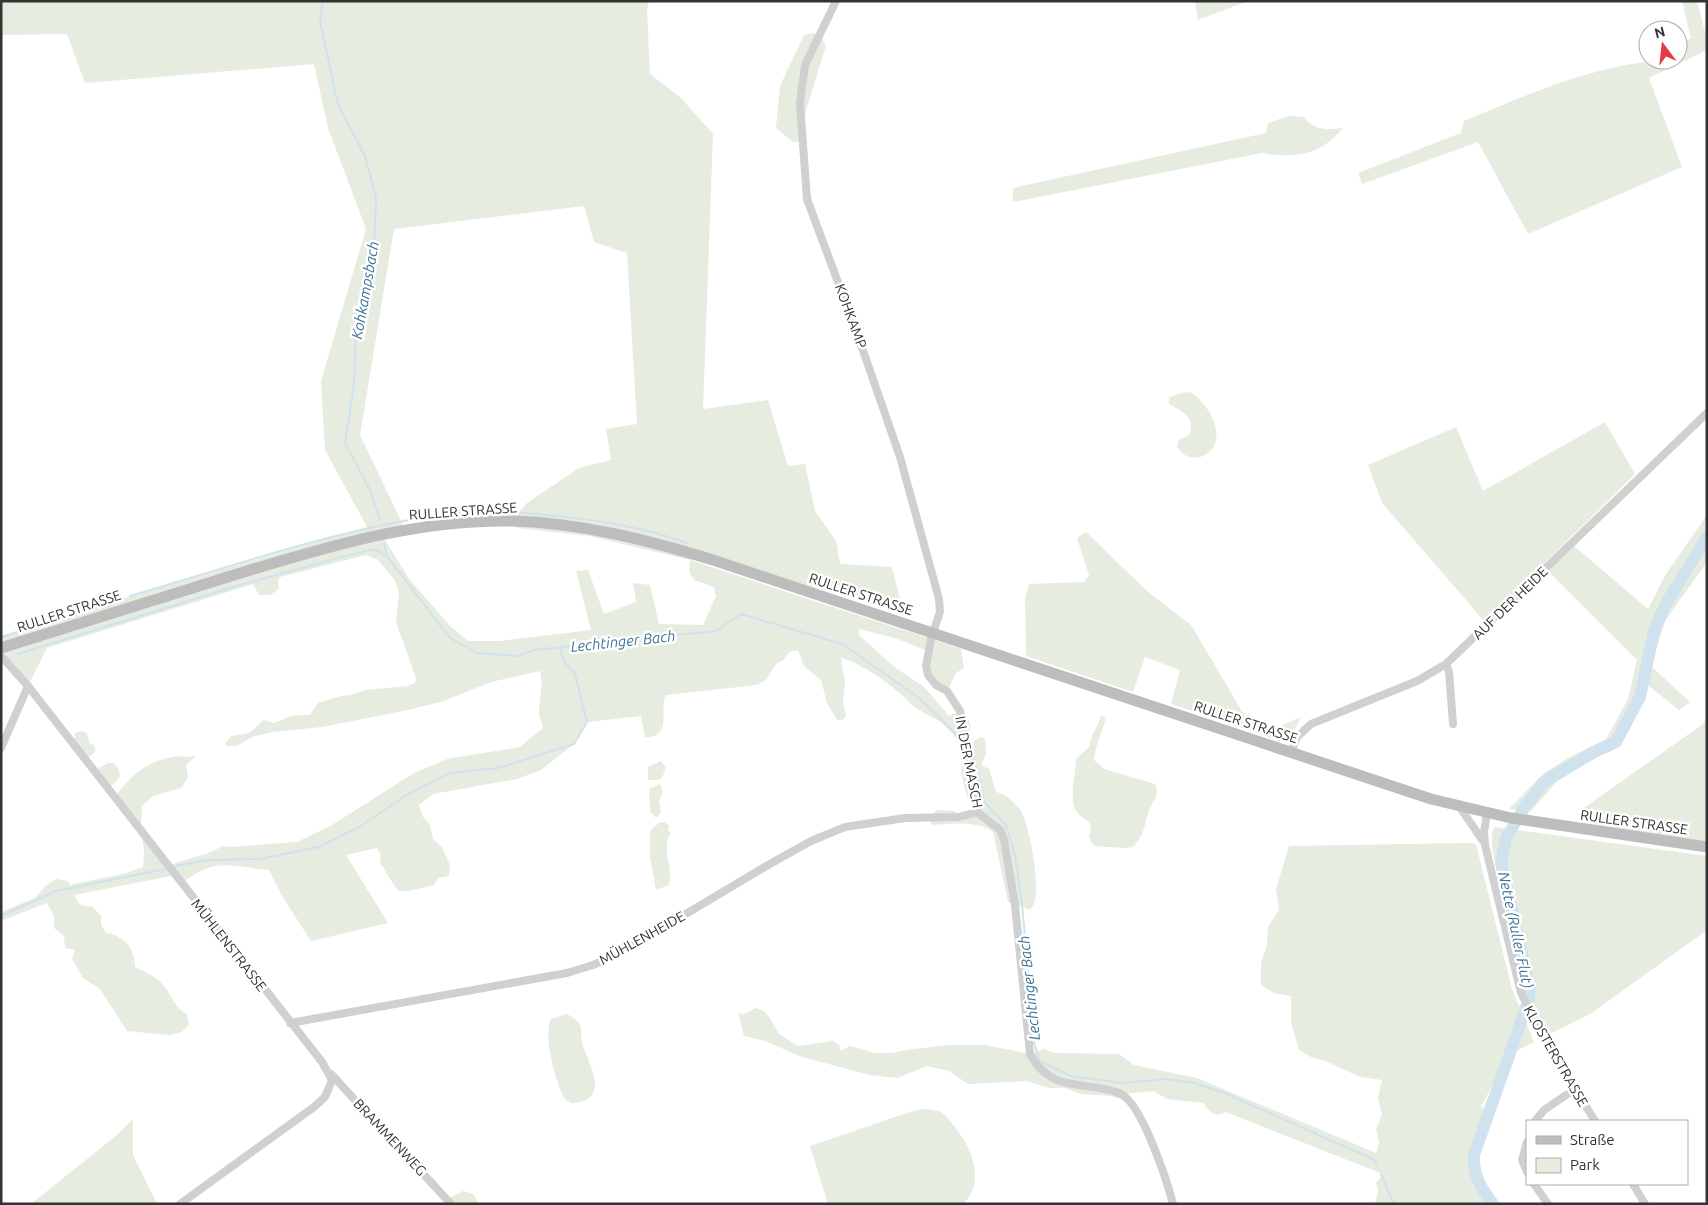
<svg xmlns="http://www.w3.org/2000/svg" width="1708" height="1205" viewBox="0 0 1708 1205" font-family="Ubuntu,sans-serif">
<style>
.green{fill:#e6ecdf;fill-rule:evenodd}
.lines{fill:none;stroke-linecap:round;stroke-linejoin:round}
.stream{stroke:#cfe2ee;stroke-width:2}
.river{stroke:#cfe2ee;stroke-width:12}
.minor{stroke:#d0d0d0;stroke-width:8}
.secondary{stroke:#bdbdbd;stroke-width:11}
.labels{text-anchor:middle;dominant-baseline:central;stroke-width:5;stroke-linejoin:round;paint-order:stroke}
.street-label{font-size:14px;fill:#333;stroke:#fff}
.water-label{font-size:15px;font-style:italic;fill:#3f7597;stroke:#fff}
</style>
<rect width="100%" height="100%" fill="#fff"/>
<g class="green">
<path d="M1,1H649L647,9L650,74L681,98L713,134L703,409L768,400L788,466L805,464L815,511L836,541L840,564L892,567L903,612L691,553L690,560L961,649L964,668L956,673L947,691L928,675V651L895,638L859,629V635L893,666L924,687L949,716L960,711C970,718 973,726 968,738C950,737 951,729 939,721C930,716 920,711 912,705C908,702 905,697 901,694C885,681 861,663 841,658L845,683L843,703L846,715L843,720H837L827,703L821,680L804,666L798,650L789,652L784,660L776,664L766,680L757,685L666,695C658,708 674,738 645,737L641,716L588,722L574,744L541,770L517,779L433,794L419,805L423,817L430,825L433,839L442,847L450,865L449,876L438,878L434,885L409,891H399C391,883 388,873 380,863L381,856L377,848L346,855L388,923L311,941L282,896L269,870C230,866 215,857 182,883L176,875L74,895L80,905L93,907L101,916V925L106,933C124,935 135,949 135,967C147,972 156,977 165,987C172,997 176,1009 187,1014L189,1024L182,1032L170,1035L127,1031L100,989L83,978L72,959L75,950L65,948L64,936L54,928V916L47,903L1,921V912L35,898L46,885L57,879L68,881L70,885L126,873L143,867L144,850L141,830L115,797C131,775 144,763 172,757C179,755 186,758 196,756L186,765L188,778L181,788L153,796L142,806L141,830L169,866C187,857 206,857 222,846L233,847L297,842L332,825L414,773L447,759L520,747L543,728C542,723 539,717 539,712C539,698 544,685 540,671L491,682L444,701L408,710L322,727L272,732L252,737L237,746H228L225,744C234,729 240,739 252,731C256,728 259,723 264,720L274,723L291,716L310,715L318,703L341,696L351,695L365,690L408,686L415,683L416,678L396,622L399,593L395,580L378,560L366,555L280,577L278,581L279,589L270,595H259L253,584L47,648L29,684C18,671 1,655 1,637L122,599L367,527L325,450L321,381L366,229L328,128L314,64L85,83L67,34L1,35ZM584,206L594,242L627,253L637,424L606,429L611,460L579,468L527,503L511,521L518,528L589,536L690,560L689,571L694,580L714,587L716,596L703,625L659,624L650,585L633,583L636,602L604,614L588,570L576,571L591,630L500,641H468L450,626L410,580L385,540L405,529L360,435L394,229Z"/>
<path d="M1195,1H1248L1198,20Z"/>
<path d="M1682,1H1697L1707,40V50L1649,78L1682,167L1528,234L1478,142L1362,184L1358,173L1461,133L1464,121C1532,93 1604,60 1678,60V45L1691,38Z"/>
<path d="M813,33L820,35L826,46L801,126L802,142H793L776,128L780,86L804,35Z"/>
<path d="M1289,116L1303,117C1317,131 1324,130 1343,128C1321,155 1295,159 1262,153L1013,202V188L1266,133L1268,123Z"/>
<path d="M1190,392C1205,400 1226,432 1212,449C1201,462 1184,460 1177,446L1179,440L1189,435C1197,418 1182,411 1169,404V398L1177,394Z"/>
<path d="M1605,422L1635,474L1485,622L1382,503L1368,465L1456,427L1483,491Z"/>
<path d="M1707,515V562L1665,621L1651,666L1690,702L1679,710L1644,682L1640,697L1616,742L1566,771L1531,811L1509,809L1543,774L1568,758L1606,739L1628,699L1637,660L1547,570L1573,545L1648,609L1664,577Z"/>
<path d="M1086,532L1148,592L1191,625L1252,728L1278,727L1301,717L1291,736L1279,741L1171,704L1180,670L1145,657L1133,692L1026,656L1025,598L1029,584L1084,582L1089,575L1077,538Z"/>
<path d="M1101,716L1106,717C1103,731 1095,745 1094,760L1104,769L1155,784C1160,795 1155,797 1151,806C1143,823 1148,830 1133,847L1123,848L1094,846L1089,837C1096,817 1081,822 1075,809C1069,794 1076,775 1076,759L1090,746C1090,734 1098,728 1101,716Z"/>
<path d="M1707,718V842L1598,826L1581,810L1703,724Z"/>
<path d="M81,731L87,733L90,744L94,745L96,751L86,760L74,745L75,733Z"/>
<path d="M981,737L985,739L986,754L981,765L989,769L996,792C1006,794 1017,804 1022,813C1030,828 1044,901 1030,910L1008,902L993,832C979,820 949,824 932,825L929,818L937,810L955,811L959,817L977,812L975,801L968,799C960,775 954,750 981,737Z"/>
<path d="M661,761L666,768L662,778L658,780H648V767Z"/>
<path d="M108,763H113L118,768L120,776L115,783L107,787L97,774L99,768Z"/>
<path d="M660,784L663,791L659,801L661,812L656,818L650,811L649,789Z"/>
<path d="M665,822L669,826L668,830L671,833C660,848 674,867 669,885L656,890L650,857V831L659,823Z"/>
<path d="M1495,827L1707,856V930L1590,1014L1548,1035L1522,981L1492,849V832Z"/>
<path d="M1467,843L1476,844L1512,989L1534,1042L1508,1055L1481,1107L1490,1109C1475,1153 1463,1163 1493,1204H1375L1378,1190L1376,1183L1383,1174L1226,1112C1215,1118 1210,1112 1203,1103L1167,1099L1154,1091L1122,1094L1128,1105L1121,1099L1111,1096L1081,1094L1065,1088H1050L1026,1081L968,1084L949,1071L927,1066L897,1078L870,1075L802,1057L765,1041L744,1036L738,1013L743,1014L756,1008L764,1011L769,1017L779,1034L798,1046L833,1041L839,1045L841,1051L850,1046L875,1053H892L906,1050L949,1045H985L1030,1054L1044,1049L1054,1053L1119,1054L1134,1065L1197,1078L1376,1153L1379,1143L1376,1129L1382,1115L1378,1098L1382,1080L1360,1077L1328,1062L1311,1057L1299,1050L1291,1022V996L1274,993L1261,985V963L1267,945L1268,927L1279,910L1276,889L1289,846Z"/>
<path d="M567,1014C589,1027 577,1029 583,1046C591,1069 611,1101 571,1103L565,1099C555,1082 543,1036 551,1019Z"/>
<path d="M925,1109C929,1110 937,1110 941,1112C946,1115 951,1122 954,1126C971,1147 987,1182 963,1204H828L810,1146L913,1111Z"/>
<path d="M133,1119V1155L157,1204H31L117,1135Z"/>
<path d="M463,1191L474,1194L478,1204H451L447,1199Z"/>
</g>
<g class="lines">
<g class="stream">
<path d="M323,1L320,21L338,105L365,156L376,197L374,253L356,333L354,385L345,443L370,490L380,520"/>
<path d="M384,544L387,556L449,637L476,653L518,656L534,650L716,631L741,614L842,644L918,697L951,729L960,742"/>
<path d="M130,596C240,564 349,525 463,512C487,509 512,512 535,514C586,518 638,525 687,543"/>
<path d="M1,637L113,602"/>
<path d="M18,654L233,587L342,557L374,549L387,556"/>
<path d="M971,744L984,802L1006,825L1015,856L1022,904L1034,1043L1040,1061L1070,1076L1123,1083L1166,1079L1195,1083L1229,1095L1375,1160L1377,1166"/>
<path d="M175,866L207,860L260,859L319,847L359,827L405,796L450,773L498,768L574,744L587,722L575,674L564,661L560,649"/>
<path d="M1,916L56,891L165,869"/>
<path d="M1381,1174L1394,1204"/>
</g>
<path class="river" d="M1493,1204C1481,1188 1473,1176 1474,1155L1529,999L1530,988L1501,863L1506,838L1524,808L1544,782L1594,752L1616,742L1640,697L1654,631L1666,604L1707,537"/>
<g class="minor">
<path d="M836,1L805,65L800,103L807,199L858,336L900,457L939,599L940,612L931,639L926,666L928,675L936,685L947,691L960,711L977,812L1000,830L1004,840L1015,905L1030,1054C1053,1096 1087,1079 1121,1094C1142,1104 1167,1181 1173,1204"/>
<path d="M1,656L28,686L322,1062L332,1080L325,1097L314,1107L180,1204"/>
<path d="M1446,664L1449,672L1453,724"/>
<path d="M1,748L28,686"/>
<path d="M1291,752L1297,737L1311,724L1417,681L1446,664L1707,413"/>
<path d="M1459,806L1483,841"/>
<path d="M1487,813L1484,832L1485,845L1521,993L1546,1042L1595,1121"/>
<path d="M290,1023L567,973L593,965L617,955L768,865L811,841L845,827L905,818L959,817L977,812"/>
<path d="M331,1074L451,1204"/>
<path d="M1535,1121L1544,1110L1575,1089"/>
<path d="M1527,1142L1522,1160L1527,1172"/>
<path d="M1534,1184L1548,1204"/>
<path d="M1633,1184L1645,1204"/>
</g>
<path class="secondary" d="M1,648C83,623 165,596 247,571C334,545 420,519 513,521C581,523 648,540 713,560L1431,799L1511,818L1707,847"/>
</g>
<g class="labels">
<g class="street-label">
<text transform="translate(851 316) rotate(70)">KOHKAMP</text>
<text transform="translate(463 511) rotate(-4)">RULLER STRASSE</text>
<text transform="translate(861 594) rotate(18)">RULLER STRASSE</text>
<text transform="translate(1510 603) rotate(-44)">AUF DER HEIDE</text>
<text transform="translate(69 611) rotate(-18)">RULLER STRASSE</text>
<text transform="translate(1246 722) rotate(18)">RULLER STRASSE</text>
<text transform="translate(969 762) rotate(79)">IN DER MASCH</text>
<text transform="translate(1634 822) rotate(8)">RULLER STRASSE</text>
<text transform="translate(642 938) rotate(-29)">MÜHLENHEIDE</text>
<text transform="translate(229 945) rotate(52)">MÜHLENSTRASSE</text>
<text transform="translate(1556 1056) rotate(60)">KLOSTERSTRASSE</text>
<text transform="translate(390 1137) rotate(47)">BRAMMENWEG</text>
</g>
<g class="water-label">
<text transform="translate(365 290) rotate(-80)">Kohkampsbach</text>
<text transform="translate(623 641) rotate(-6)">Lechtinger Bach</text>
<text transform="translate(1516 930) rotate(78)">Nette (Ruller Flut)</text>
<text transform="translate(1029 988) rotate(-96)">Lechtinger Bach</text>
</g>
</g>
<rect width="1708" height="1205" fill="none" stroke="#333333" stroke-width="5"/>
<rect x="1526" y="1120" width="162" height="65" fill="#ffffff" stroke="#adadad"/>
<rect x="1536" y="1136" width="25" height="8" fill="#bdbdbd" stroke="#adadad"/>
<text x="1570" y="1145" font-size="15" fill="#333333">Straße</text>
<rect x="1536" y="1158" width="25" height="15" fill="#e6ecdf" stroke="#adadad"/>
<text x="1570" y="1170" font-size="15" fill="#333333">Park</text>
<g transform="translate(1663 45) rotate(345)"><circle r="24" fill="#ffffff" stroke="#adadad"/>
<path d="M0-4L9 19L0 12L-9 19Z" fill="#e63946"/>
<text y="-8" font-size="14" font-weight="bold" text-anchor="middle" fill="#333333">N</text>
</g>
</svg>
